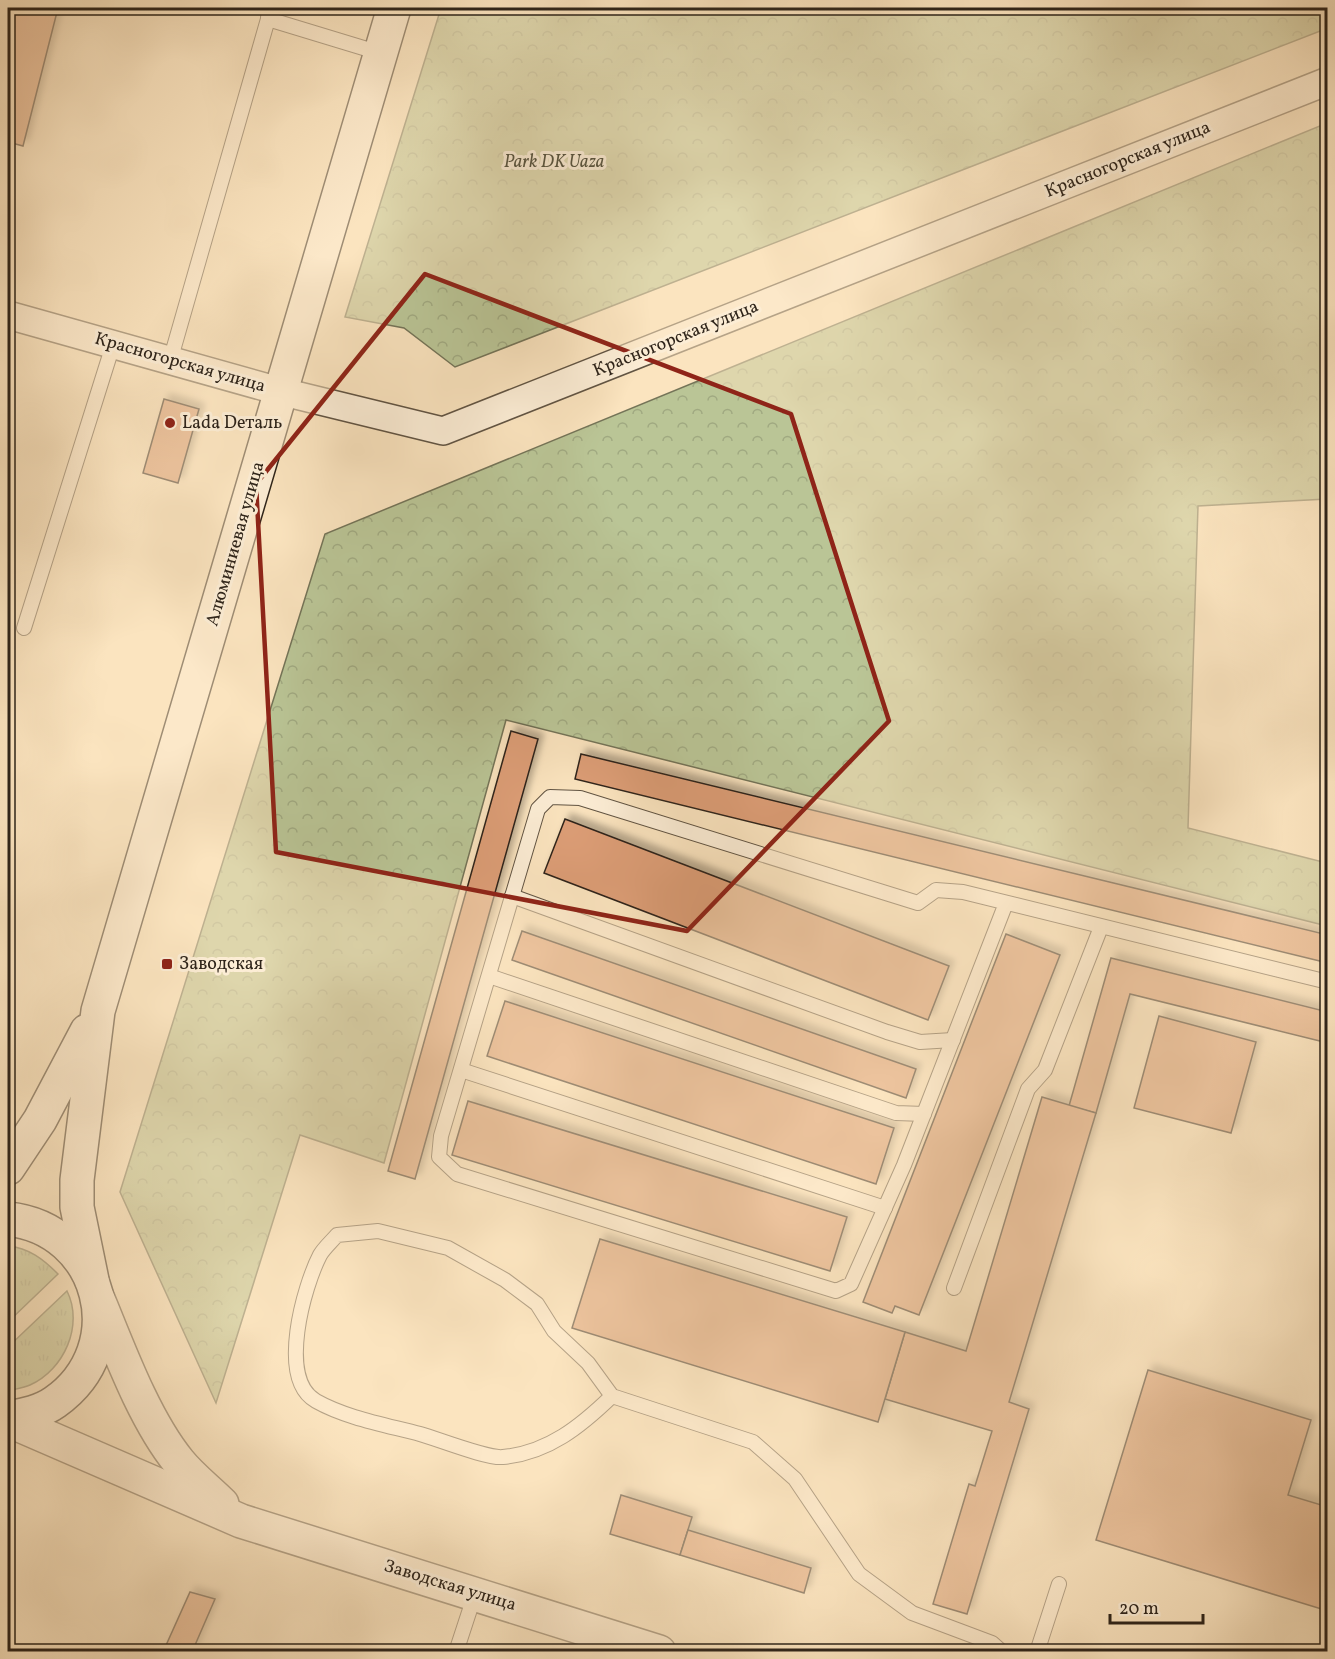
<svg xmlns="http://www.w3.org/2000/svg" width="1335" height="1659" viewBox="0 0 1335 1659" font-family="Vollkorn,serif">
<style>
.grass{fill:url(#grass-tufts);stroke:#747458;stroke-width:1.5}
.forest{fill:url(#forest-crowns);stroke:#747458;stroke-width:1.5}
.building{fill:#dc9d76;stroke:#2e241a;stroke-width:1.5;filter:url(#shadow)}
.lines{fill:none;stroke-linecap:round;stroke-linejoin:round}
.service-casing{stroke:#615443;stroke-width:16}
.minor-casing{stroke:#615443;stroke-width:30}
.tertiary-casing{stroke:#615443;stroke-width:36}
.secondary-casing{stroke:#2e241a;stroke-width:36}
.service{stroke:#fcedd5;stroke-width:14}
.minor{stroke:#fcedd5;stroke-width:27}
.tertiary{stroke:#fcedd5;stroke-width:33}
.secondary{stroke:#fcedd5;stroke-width:33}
.marked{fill:none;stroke:#8f2418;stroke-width:4.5;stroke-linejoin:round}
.poi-dot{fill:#8f2418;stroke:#fcedd5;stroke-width:2}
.labels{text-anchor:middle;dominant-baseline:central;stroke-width:6;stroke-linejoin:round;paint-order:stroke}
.street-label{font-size:18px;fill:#2e241a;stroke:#fcedd5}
.park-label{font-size:18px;font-style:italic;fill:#58543f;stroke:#fcedd5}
.poi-label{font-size:18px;fill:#2e241a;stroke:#fcedd5;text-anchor:start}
</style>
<defs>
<pattern id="grass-tufts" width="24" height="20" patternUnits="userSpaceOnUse" patternTransform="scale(1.5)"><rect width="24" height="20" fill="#bac596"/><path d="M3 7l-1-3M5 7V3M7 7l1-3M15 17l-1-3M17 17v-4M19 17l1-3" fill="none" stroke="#a0a981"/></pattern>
<pattern id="forest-crowns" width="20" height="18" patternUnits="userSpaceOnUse" patternTransform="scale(1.5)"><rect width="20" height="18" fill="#bac596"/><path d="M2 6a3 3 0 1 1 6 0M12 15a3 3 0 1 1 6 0" fill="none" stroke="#a0a981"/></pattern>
<filter id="shadow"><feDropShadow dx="5.5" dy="-5.5" stdDeviation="3" flood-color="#0004"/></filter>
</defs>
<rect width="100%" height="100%" fill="#fbe4bf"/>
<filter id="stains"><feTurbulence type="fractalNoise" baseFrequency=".00333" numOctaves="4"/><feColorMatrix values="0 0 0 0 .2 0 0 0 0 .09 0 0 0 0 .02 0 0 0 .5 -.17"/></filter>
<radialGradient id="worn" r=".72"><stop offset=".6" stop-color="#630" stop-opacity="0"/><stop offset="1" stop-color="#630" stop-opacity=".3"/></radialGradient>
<g class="grass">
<path d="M8,1246C29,1248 43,1259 58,1274L8,1322Z"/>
<path d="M67,1291C84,1325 64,1370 30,1385C23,1388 15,1389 8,1391V1347Z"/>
</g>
<g class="forest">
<path d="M441,8H1327L1328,28L455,367L404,328L345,317Z"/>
<path d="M1327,123V499L1198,506L1188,828L1327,863V926L506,720L384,1163L300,1135L216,1403L120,1192L325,534Z"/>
</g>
<g class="building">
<path d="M8,8H58L23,146L8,142Z"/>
<path d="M164,399L199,409L178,483L143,473Z"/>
<path d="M511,731L538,739L415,1179L388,1171Z"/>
<path d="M581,754L1328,935V963L575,779Z"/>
<path d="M565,819L949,966L928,1020L544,873Z"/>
<path d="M522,931L916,1069L906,1098L512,960Z"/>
<path d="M1006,934L1060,955L919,1315L895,1306L892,1313L863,1302Z"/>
<path d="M1111,958L1328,1012V1043L1130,994L1096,1113L1069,1106Z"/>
<path d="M505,1001L894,1128L876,1184L487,1056Z"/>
<path d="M1159,1016L1256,1042L1231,1133L1134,1108Z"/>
<path d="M1042,1097L1096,1113L1009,1402L1029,1409L967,1614L933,1604L969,1484L975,1486L992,1431L885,1399L905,1332L966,1351Z"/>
<path d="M468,1101L847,1217L830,1271L452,1155Z"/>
<path d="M600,1239L905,1332L878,1422L572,1328Z"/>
<path d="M1148,1370L1311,1420L1288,1495L1328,1507V1611L1096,1540Z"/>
<path d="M621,1495L692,1517L680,1555L610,1534Z"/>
<path d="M688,1530L811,1568L804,1593L680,1555Z"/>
<path d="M190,1592L215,1599L192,1652H163Z"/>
</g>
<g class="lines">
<g class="service-casing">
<g id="service">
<path d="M269,8L268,19L380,53"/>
<path d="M170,361L268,19"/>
<path d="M24,628L113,345"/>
<path d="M512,896L887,1032L920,1042L953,1040"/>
<path d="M1006,903L904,1165L851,1284L836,1291L457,1174L439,1157L441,1136L538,809L550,797L580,798L918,903L936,890L963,892L1328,982"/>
<path d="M489,976L896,1113L924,1114"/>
<path d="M461,1070L885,1208"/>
<path d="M954,1288L1028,1089L1045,1070L1101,927"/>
<path d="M612,1396C581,1426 548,1453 503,1457C488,1459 438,1439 420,1434C386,1425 346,1418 316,1401C277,1379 304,1286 320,1255C324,1248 332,1241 337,1235L378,1231L448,1248L505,1280L537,1304L554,1331L588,1363L612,1396L753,1442L795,1479L859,1574L912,1613L992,1643L1002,1652"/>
<path d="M456,1652L475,1594"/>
<path d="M1037,1652L1059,1584"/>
</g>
</g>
<g class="minor-casing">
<path id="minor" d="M8,315L279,391L443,431L1328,81"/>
</g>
<g class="tertiary-casing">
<g id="tertiary">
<path d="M98,1299C119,1350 144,1419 179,1462C191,1477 208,1490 222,1504"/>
<path d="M8,1420L241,1521L659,1652"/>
</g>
</g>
<g class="secondary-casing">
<g id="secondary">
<path d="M8,1168L40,1120L87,1031"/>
<path d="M8,1219C102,1229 133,1347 55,1402C41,1412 24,1415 8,1418"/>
<path d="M92,1280L77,1207V1180L98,1011L394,8"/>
</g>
</g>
<use href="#service" class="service"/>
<use href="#minor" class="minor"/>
<use href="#tertiary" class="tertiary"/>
<use href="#secondary" class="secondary"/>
</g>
<path d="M0 0H1335V1659H0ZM425,274L791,414L889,721L687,931L276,852L256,484Z" fill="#fbe4bf" fill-opacity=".55" fill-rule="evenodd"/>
<path class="marked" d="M425,274L791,414L889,721L687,931L276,852L256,484Z"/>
<g class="poi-dot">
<circle cx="170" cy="423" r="6"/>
<rect x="161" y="958" width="12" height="12" rx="3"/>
</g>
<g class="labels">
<g class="street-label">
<text transform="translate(1128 160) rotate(-22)">Красногорская улица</text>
<text transform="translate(676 339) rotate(-22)">Красногорская улица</text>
<text transform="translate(180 363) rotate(16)">Красногорская улица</text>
<text transform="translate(236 544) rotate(-74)">Алюминиевая улица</text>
<text transform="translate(450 1586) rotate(17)">Заводская улица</text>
</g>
<g class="park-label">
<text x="554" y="162">Park DK Uaza</text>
</g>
<g class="poi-label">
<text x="182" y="423">Lada Dеталь</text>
<text x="179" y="964">Заводская</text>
</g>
</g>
<rect width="1335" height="1659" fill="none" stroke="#fbe4bf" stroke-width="30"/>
<rect x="9" y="9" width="1317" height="1641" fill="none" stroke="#2e241a" stroke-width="3"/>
<rect x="15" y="15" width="1305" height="1629" fill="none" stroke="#2e241a" stroke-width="1.5"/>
<path d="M1110 1614v9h93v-9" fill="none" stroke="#2e241a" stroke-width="3"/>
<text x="1119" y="1614" font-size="18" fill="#2e241a" stroke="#fcedd5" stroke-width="4.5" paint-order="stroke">20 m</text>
<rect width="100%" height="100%" filter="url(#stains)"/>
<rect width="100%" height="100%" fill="url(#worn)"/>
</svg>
